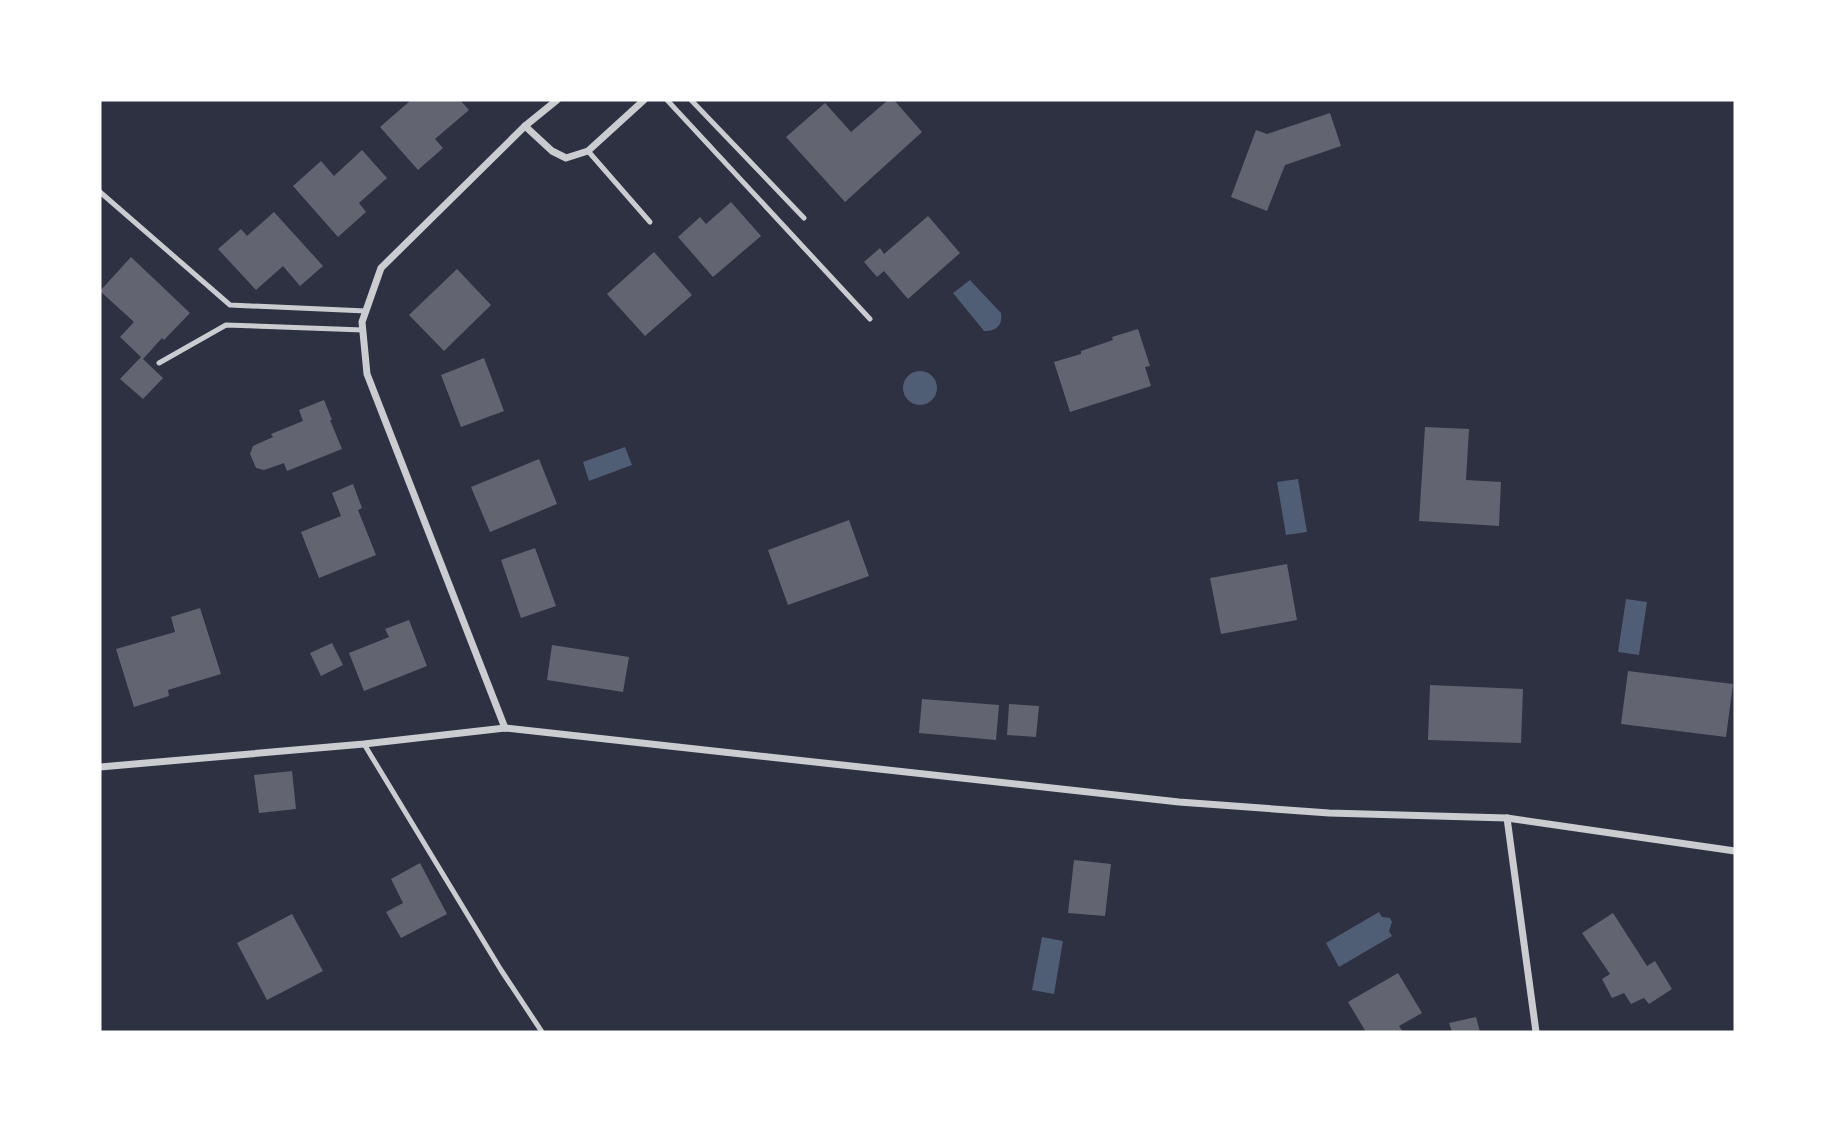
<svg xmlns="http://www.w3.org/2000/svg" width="1835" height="1132" viewBox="0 0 1835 1132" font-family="'Roboto Serif',serif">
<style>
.water{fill:#4f5d75}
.building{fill:#626471}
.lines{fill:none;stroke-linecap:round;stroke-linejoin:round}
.service{stroke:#caccd0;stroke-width:5}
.minor{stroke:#caccd0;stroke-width:7}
</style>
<rect width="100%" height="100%" fill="#2d3142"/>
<g class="water">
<path d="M970,280L1001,313C1003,325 996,332 984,331L953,293Z"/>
<circle cx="920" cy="388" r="17"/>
<path d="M625,447L632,465L589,481L583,462Z"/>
<path d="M1298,479L1307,532L1286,535L1277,482Z"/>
<path d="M1626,599L1647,602L1639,655L1618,652Z"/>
<path d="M1379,912L1382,917L1390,918L1392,922L1389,931L1392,936L1339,967L1326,943Z"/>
<path d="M1042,937L1063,941L1054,994L1032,990Z"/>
</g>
<g class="building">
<path d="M411,100H460L469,110L435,139L443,148L418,170L380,127Z"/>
<path d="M888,100H894L922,132L845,202L786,137L825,103L851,132Z"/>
<path d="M1330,113L1341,146L1285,165L1267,211L1231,197L1256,130L1267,134Z"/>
<path d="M362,150L387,178L359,203L366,212L338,237L293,186L321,161L334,176Z"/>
<path d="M731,202L761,236L713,277L678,237L700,217L706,224Z"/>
<path d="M274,212L323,266L300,286L283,266L256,290L218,249L241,229L247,236Z"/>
<path d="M928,216L960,253L908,299L884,271L877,277L864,262L880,248L884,254Z"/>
<path d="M654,252L692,295L645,336L607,294Z"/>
<path d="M131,257L190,313L164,340L162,338L143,359L163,378L143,399L120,379L141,357L120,337L134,322L100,291Z"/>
<path d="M457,269L491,305L444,351L409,315Z"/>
<path d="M1138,329L1150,366L1145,367L1151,386L1070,412L1054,362L1081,354V351L1113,340L1112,337Z"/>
<path d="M484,358L504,411L461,427L441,375Z"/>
<path d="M324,400L332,420H330L342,449L287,471L284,463L264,470L256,468L250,454L253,446L273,437L271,434L303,421L299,410Z"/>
<path d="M1425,427L1469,429L1466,480L1501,482L1499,526L1419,521Z"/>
<path d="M539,459L557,504L490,532L471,487Z"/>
<path d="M353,484L362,508L358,510L376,555L319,578L301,532L341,516L332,493Z"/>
<path d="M849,520L869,576L788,605L768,550Z"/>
<path d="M535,548L556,606L521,618L501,560Z"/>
<path d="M1287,564L1297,620L1221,634L1210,578Z"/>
<path d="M200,608L221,674L168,690L169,696L134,707L116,649L175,632L171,617Z"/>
<path d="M409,620L427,666L364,691L349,653L389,637L385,629Z"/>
<path d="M332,643L343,665L321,676L310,653Z"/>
<path d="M552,645L629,657L623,692L547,680Z"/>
<path d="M1628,671L1733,684L1726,737L1621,724Z"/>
<path d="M1430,685L1523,689L1521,743L1428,740Z"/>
<path d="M922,699L999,705L996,740L919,733Z"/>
<path d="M1009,704L1039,706L1036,737L1007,735Z"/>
<path d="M292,771L296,809L259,813L254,775Z"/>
<path d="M1074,860L1111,864L1105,916L1068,913Z"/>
<path d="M420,863L447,914L401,938L386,912L403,903L391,879Z"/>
<path d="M1613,913L1647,966L1655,961L1672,989L1649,1004L1644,998L1631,1004L1624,993L1612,998L1602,979L1610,974L1582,933Z"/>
<path d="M292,914L323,971L267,1000L237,943Z"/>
<path d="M1398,973L1422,1013L1399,1026L1403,1032H1366L1348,1002Z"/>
<path d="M1476,1017L1480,1032H1452L1449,1023Z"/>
</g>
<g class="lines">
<g class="service">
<path d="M667,100L870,319"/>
<path d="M691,100L804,218"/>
<path d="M588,151L650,222"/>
<path d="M100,192L230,305L366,311"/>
<path d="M159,363L226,325L363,330"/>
<path d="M364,744L501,970L542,1032"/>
</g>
<g class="minor">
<path d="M525,126L552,151L566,158L588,151L644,100"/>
<path d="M505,728L367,374L362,322L381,268L525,126L557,100"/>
<path d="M100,767L364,744L505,728L1179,802L1329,813L1507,818L1735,851"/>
<path d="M1507,818L1536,1032"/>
</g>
</g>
<rect width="1835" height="1132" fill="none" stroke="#ffffff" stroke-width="203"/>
</svg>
